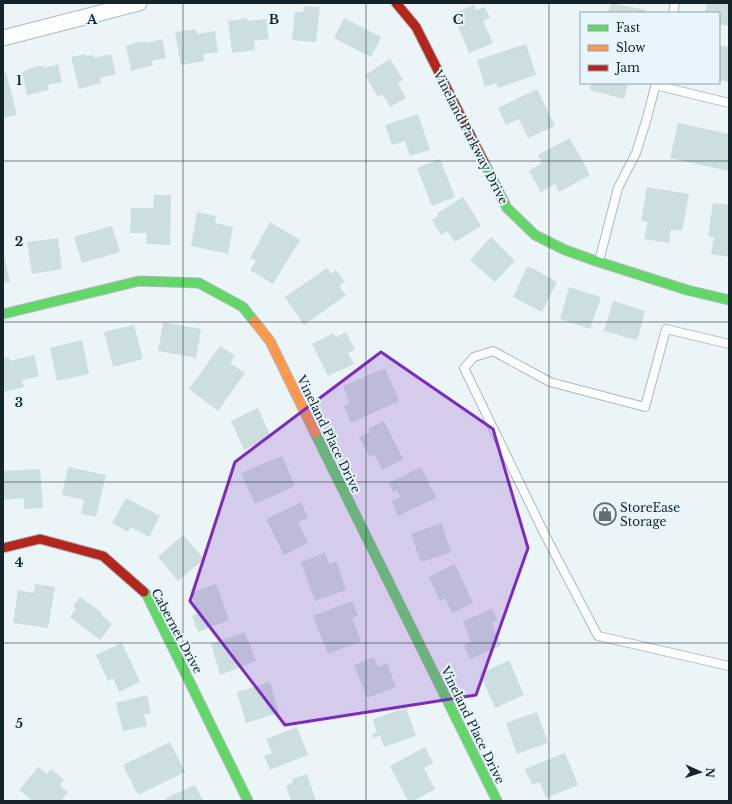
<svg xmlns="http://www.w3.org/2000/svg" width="732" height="804" viewBox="0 0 732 804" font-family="'Libre Baskerville',serif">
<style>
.building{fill:#cddee1}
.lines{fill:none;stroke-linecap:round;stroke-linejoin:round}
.lane-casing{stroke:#aeb9bd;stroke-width:10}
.street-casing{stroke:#aeb9bd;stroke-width:17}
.fast-casing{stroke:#aeb9bd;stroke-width:11}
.slow-casing{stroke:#aeb9bd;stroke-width:11}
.jam-casing{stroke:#aeb9bd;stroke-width:11}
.lane{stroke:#fcfdfe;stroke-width:8}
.street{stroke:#fcfdfe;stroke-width:15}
.fast{stroke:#63d668;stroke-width:9}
.slow{stroke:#ff974d;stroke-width:9}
.jam{stroke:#b3261e;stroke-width:9}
.marked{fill:#7b2cbf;fill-opacity:0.2;stroke:#7b2cbf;stroke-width:3;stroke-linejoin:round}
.grid{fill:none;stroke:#15242a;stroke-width:1;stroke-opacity:0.55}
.labels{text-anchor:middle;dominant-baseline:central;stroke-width:4;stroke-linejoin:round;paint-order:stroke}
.street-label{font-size:12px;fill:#15242a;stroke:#e6f6fc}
.poi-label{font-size:12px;fill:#15242a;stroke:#e6f6fc;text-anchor:start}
.grid-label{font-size:13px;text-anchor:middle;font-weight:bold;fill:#15242a;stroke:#e6f6fc;stroke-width:4;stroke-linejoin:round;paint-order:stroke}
</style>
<rect width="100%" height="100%" fill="#ebf4f7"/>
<g class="building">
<path d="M611,3L646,10L645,13H608Z"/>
<path d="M707,3H729V26L719,24V13H705Z"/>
<path d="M474,5L476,10L485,7L490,18L483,21L493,43L469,53L453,14Z"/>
<path d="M304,6L320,7L316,42L292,40L295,12H303Z"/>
<path d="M247,18L248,21L266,19L269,39L254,41L255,50L232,53L228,21Z"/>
<path d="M344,18L381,37L371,57L334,38Z"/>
<path d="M196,29L197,34L215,31L218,52L203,54L204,61L181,65L175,32Z"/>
<path d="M162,39L166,58L152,61L153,65L131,71L126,46L139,41L140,43L147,41V43Z"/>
<path d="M526,44L536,75L498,88L496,83L485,87L477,60Z"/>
<path d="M719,45L729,47V82L719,80Z"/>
<path d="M85,54L86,56L93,55L94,58L111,54L116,74L100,78L101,83L79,89L71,57Z"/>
<path d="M390,59L403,80L398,83L406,98L390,107L382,94L378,97L365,75Z"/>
<path d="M58,64L62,82L48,85L49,90L27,95L22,72L37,66H44V68Z"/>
<path d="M6,72L17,115L3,118V73Z"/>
<path d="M591,83H628L624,99L590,90Z"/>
<path d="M537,89L555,126L528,138L519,119L506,125L498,108Z"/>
<path d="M418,114L430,150L410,156L405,141L392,145L385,125Z"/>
<path d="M678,123L729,134V171L670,158Z"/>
<path d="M570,138L590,175L559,192L555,184L541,192L529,171L542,163L538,155Z"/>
<path d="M440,159L455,197L432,206L417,168Z"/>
<path d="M647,187L689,194L682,231L671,229L669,243L644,239L648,222L641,221Z"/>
<path d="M154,195H171L170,245L146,244L147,233H130L131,208H153Z"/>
<path d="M463,197L481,226L455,242L447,231L441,235L432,220L438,216V213Z"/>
<path d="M713,203L729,205V257L711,254L714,237L708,236Z"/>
<path d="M197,212L216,216L215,223L233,227L228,254L191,246Z"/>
<path d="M270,222L300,240L273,284L250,270L256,261L250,258Z"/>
<path d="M112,226L120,252L82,263L74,237Z"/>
<path d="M491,237L515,261L495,282L470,260Z"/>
<path d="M58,238L62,269L32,274L27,242Z"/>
<path d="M3,251L10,282L3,283Z"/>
<path d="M527,267L534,269L557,282L542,312L513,297Z"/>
<path d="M327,268L331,274L336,270L345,282L339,286L346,295L304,325L285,297Z"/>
<path d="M569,287L601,297L590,329L560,319Z"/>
<path d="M613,301L645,311L638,338L636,340L604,331Z"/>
<path d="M163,322L201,329L196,358L158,351Z"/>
<path d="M134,325L143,359L113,367L104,332Z"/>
<path d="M346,332L355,350L348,353L354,364L328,376L312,344L334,333L336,337Z"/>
<path d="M82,340L89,374L57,381L50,348Z"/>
<path d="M220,346L235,356L230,363L245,373L218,411L189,389Z"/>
<path d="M34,355L39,376L22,380L24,387L3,392V358L9,357L10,361Z"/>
<path d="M385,368L399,401L351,423L344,406L350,404L343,386Z"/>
<path d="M258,408L271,437L244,450L231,421Z"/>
<path d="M384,421L403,459L382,470L374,454L370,457L359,437L370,432L368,429Z"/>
<path d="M282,456L295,486L255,504L241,473Z"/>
<path d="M68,467L106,475L96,517L81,514L84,500L62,495Z"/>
<path d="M421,467L436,498L398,516L392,501L400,497L397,490L393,492L389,483Z"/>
<path d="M40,469L43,508L24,509V498L3,500V471Z"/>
<path d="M126,498L160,516L149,537L131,527L128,532L112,523Z"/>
<path d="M301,502L308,518L298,522L308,543L284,555L266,519Z"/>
<path d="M441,523L451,552L421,562L411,534Z"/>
<path d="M183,535L204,559L178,581L158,557Z"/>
<path d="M325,553L329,564L336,561L346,590L315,601L301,562Z"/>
<path d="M455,564L473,603L452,613L445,598L440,601L429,577Z"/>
<path d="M35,584L55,587L48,628L13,623L18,590L34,593Z"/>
<path d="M216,584L229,620L198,632L192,616L198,613L191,593Z"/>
<path d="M80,597L102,613L101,615L112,624L100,640L70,617L76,608L73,606Z"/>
<path d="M352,601L358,616L352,618L361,641L328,654L313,616Z"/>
<path d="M492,609L497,620L492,623L501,646L470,659L464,645L471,642L463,621Z"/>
<path d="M245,632L256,661L220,675L211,644Z"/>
<path d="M122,643L140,682L119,692L113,678L108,681L96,655Z"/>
<path d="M374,657L378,667L387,663L396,687L367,698L354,665Z"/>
<path d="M509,660L524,695L495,708L480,674Z"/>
<path d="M270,682L279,713L246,723L237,692Z"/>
<path d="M147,695L151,713L144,715L147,726L123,731L116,703Z"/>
<path d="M406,708L416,736L384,747L380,735L373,738L372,734L377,733L373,719Z"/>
<path d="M537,712L548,743L517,754L506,723Z"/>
<path d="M297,727L308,755L270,770L264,756L272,753L266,739Z"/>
<path d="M170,742L185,772L138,795L123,765Z"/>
<path d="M425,747L433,763L424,768L435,789L413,801H408L390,766Z"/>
<path d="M565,753L578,785L546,798L540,782L532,785L525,769Z"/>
<path d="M38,767L47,774L51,769L64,780L60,786L68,792L61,801H33L19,790Z"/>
<path d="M307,774L316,801H291L286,786L293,782L292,779Z"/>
<path d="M195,785L203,801H167L166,798Z"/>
</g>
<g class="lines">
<g class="lane-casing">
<g id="lane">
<path d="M673,13L675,3"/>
<path d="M655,85L729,103"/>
<path d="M599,261L618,188L636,153L647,118L656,83"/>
<path d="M729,344L666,329L645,407L550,382L493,351L474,357L464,368L545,535L598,636L729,666"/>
</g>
</g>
<g class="street-casing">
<path id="street" d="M3,38L139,3"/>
</g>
<g class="fast-casing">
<g id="fast">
<path d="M484,162L507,208L535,235L565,250L599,262L687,290L729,300"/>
<path d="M3,314L139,281L199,283L243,307L254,321"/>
<path d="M315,433L497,801"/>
<path d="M144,592L147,595L248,801"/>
</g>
</g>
<g class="slow-casing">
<path id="slow" d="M254,321L270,341L315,433"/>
</g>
<g class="jam-casing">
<g id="jam">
<path d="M396,3L416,27L484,162"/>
<path d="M3,548L40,539L103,556L144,592"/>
</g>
</g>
<use href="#lane" class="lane"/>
<use href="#street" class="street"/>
<use href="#fast" class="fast"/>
<use href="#slow" class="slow"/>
<use href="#jam" class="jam"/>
</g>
<path class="marked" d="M381,352L493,429L528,548L476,695L285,725L190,601L235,462Z"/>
<path class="grid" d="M183,3V801M366,3V801M549,3V801M3,161H729M3,322H729M3,482H729M3,643H729"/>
<defs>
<g id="shop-ring" transform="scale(1.15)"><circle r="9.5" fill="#e6f6fc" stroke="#606d72" stroke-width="1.5"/><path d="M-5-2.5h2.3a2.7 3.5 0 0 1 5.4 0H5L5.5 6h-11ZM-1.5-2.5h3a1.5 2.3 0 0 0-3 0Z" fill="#606d72"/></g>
</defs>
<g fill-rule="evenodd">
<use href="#shop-ring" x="605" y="514"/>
</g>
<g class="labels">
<g class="street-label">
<text transform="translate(471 137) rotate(63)">Vineland Parkway Drive</text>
<text transform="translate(329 434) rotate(64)">Vineland Place Drive</text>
<text transform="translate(177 631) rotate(62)">Cabernet Drive</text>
<text transform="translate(473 725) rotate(64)">Vineland Place Drive</text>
</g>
<g class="poi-label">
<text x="620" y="507">StoreEase<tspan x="620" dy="14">Storage</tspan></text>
</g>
</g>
<g class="grid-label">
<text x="92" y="24">A</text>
<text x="274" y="24">B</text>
<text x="458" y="24">C</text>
<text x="19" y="85">1</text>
<text x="19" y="246">2</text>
<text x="19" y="407">3</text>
<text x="19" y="567">4</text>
<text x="19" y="728">5</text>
</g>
<rect width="732" height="804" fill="none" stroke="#15242a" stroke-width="8"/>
<rect x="580" y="12" width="140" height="72" fill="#e6f6fc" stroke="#92a2a8"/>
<rect x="588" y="25" width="20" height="6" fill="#63d668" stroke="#92a2a8"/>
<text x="616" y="32" font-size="12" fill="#15242a">Fast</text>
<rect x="588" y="45" width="20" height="6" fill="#ff974d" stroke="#92a2a8"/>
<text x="616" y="52" font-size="12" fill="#15242a">Slow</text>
<rect x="588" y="65" width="20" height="6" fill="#b3261e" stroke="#92a2a8"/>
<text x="616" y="72" font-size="12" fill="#15242a">Jam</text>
<g transform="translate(700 772) rotate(93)" stroke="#e6f6fc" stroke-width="3" paint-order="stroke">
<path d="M0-3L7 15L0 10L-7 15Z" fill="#15242a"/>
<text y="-6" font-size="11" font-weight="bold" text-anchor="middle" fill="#15242a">N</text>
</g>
</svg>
